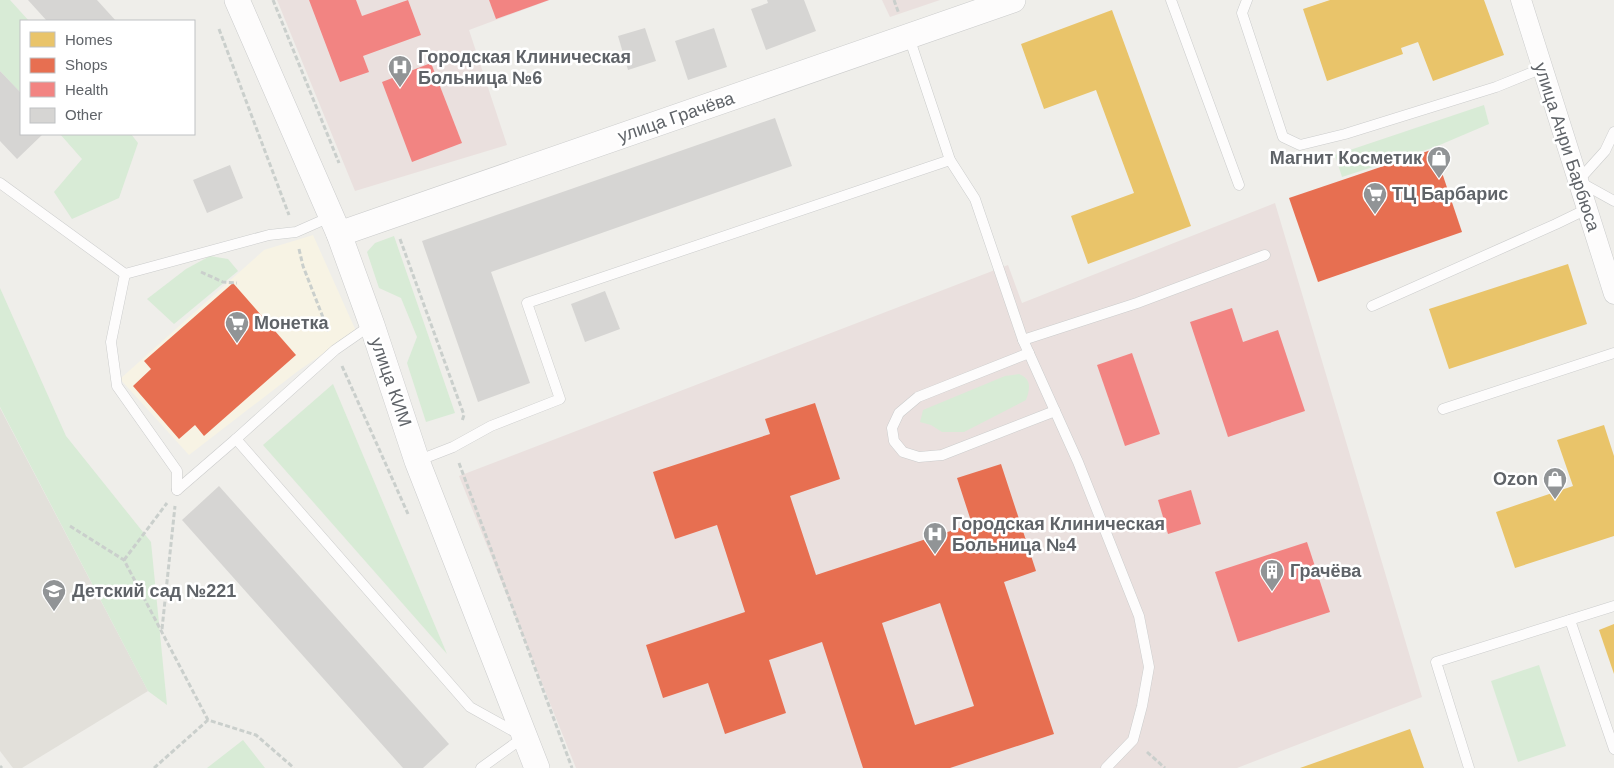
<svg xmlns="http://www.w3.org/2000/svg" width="1614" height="768" viewBox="0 0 1614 768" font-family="Arial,sans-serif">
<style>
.commercial{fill:#f7f3e4}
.education{fill:#e2e0da}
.medical{fill:#eae0de}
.green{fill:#d8ebd6}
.homes{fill:#e9c46a}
.shops{fill:#e76f51;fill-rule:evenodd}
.health{fill:#f28482}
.building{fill:#d6d5d3}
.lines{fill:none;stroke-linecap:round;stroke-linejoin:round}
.service-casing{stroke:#cbcccc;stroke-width:11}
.minor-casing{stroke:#cbcccc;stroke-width:21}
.tertiary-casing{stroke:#cbcccc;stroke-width:26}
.path{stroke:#cacfcc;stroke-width:3;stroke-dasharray:5 2.5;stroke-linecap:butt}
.service{stroke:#fdfcfc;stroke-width:10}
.minor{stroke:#fdfcfc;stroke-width:20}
.tertiary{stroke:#fdfcfc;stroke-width:25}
.labels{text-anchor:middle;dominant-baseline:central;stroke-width:5;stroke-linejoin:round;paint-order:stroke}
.poi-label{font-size:18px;font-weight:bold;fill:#5f6368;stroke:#fff;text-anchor:start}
.street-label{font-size:18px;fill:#5f6368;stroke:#fff}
</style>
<rect width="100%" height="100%" fill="#efeeea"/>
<path class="commercial" d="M313,235L356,331L298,371L189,455L120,379L264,250Z"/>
<path class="education" d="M0,408L148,691L22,768H13L0,751Z"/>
<g class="medical">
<path d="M277,0H550L469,30L507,145L355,191Z"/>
<path d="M882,0H940L890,17Z"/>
<path d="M1275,203L1422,697L1237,768H576L459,476L1008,265L1022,303Z"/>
</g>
<g class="green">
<path d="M0,0H10L29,21H21V93L0,71Z"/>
<path d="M1484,105L1489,124L1435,147L1342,177L1335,155Z"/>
<path d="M60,134H131L138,143L119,198L72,219L54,192L82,159Z"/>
<path d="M394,236L455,413L426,422L407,363L417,337L401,298L379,288L367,252L375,243Z"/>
<path d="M210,256L228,259L238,271L174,324L147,299L186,269Z"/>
<path d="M0,288L66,436L151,542L167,705L148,691L0,407Z"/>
<path d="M1019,374C1032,379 1030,389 1026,400L964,432H942L931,425L920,422L923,410L1005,376Z"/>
<path d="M333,384L447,654L263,445Z"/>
<path d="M1539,665L1566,746L1518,762L1491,681Z"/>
<path d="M243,740L265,768H207Z"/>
</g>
<g class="homes">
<path d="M1330,0H1484L1504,55L1433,81L1418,42L1401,48L1403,54L1327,81L1303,9Z"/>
<path d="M1112,10L1191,226L1088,264L1071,216L1134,193L1096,90L1044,109L1021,44Z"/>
<path d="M1568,264L1587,324L1449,369L1429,309Z"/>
<path d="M1604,425L1614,456V536L1515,568L1496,512L1573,486L1557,440Z"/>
<path d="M1614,624V674L1599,630Z"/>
<path d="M1410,729L1424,768H1300Z"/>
</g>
<g class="shops">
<path d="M1434,149L1462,232L1318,282L1289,198Z"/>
<path d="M233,283L296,355L204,436L195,425L179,439L133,386L151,369L144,361Z"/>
<path d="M815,403L840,479L790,496L816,575L972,524L957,478L1001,464L1036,571L1004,582L1054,734L950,768H863L822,642L769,660L786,713L725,734L708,683L663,698L646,645L745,612L717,525L675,539L653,472L770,434L765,419ZM940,603L974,706L915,725L882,623Z"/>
</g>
<g class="health">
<path d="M309,0H356L362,16L408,0L421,35L363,56L369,72L340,82Z"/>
<path d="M489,0H549L496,19Z"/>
<path d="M431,63L462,143L412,162L382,82Z"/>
<path d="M1232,308L1243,342L1278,330L1305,411L1228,437L1190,322Z"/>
<path d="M1132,353L1160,434L1125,446L1097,365Z"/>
<path d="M1191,490L1201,524L1168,534L1158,500Z"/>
<path d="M1307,542L1330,612L1238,642L1215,572Z"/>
</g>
<g class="building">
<path d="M28,0H97L116,21H47Z"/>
<path d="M767,0H804L816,31L766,50L751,9L768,3Z"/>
<path d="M645,28L656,61L628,70L618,36Z"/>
<path d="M714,28L727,67L688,80L675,41Z"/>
<path d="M0,71L21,93V134H43L17,159L0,141Z"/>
<path d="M775,118L792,166L491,272L530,383L478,402L422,241Z"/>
<path d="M230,165L243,198L207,213L193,180Z"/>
<path d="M605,291L620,329L585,342L571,304Z"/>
<path d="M219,486L449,744L423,768H403L182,520Z"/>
</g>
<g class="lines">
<g class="service-casing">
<g id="service">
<path d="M1171,0L1239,185"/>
<path d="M1247,0L1242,13L1283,137L1300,145L1345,134L1496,87L1543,68"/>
<path d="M909,37L950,160L975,199L1023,340L1078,462L1139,616L1149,667L1142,706L1133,740L1106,768"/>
<path d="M1614,132L1605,151L1578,181L1614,201"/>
<path d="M0,183L125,274"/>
<path d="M1372,306L1556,224L1587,209"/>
<path d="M371,325L335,350L236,439L470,707L524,737L481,768"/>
<path d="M1023,340L1137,303L1265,255"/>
<path d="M1029,353L918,397L899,413L892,428L894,441L903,452L919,457L942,455L1055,411"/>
<path d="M1443,409L1614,353"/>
<path d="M417,461L453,447L491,426L560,399L527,303L950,160"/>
<path d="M177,490V471L117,386L111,342L125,274L269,235L296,232L330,217"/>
<path d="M177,490L236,439"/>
<path d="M1570,620L1614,749"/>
<path d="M1469,768L1436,662L1614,606"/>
</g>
</g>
<g class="minor-casing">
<path id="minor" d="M1521,0L1614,294"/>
</g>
<g class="tertiary-casing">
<g id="tertiary">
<path d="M237,0L339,234L372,325L417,461L537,768"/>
<path d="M339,234L1013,0"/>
</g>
</g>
<g class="path">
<path d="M273,0L339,163"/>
<path d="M894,0L899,14"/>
<path d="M219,29L289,215"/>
<path d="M400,239L464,415L462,421"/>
<path d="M299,249L303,266L329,333"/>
<path d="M201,272L223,282L237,283"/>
<path d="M342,366L408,514"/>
<path d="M459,463L572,768"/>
<path d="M70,526L124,560L208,720L256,735L294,768"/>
<path d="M124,560L167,503"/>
<path d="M162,629L175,506"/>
<path d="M1147,752L1165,768"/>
<path d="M0,766L2,768"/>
<path d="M154,768L208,720"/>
</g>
<use href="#service" class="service"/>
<use href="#minor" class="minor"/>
<use href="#tertiary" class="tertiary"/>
</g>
<defs>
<g id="hospital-pin" transform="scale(1.25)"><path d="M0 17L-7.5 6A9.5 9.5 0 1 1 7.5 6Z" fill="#919496" stroke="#fff"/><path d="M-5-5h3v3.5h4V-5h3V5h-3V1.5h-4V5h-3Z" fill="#fff"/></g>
<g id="shop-pin" transform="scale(1.25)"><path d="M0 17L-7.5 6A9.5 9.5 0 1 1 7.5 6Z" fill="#919496" stroke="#fff"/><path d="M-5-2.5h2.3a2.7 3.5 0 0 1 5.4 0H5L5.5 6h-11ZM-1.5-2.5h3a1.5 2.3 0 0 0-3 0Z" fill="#fff"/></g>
<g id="supermarket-pin" transform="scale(1.25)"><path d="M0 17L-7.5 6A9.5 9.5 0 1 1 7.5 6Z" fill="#919496" stroke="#fff"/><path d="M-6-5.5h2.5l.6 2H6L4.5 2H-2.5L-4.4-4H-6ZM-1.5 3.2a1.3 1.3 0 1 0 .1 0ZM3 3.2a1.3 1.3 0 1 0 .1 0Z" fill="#fff"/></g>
<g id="building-pin" transform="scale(1.25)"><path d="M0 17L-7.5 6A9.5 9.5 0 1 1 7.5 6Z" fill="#919496" stroke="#fff"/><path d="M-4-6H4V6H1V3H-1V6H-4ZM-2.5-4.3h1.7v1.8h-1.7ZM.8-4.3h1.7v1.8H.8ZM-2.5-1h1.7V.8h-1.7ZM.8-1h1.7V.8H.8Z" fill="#fff"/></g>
<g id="school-pin" transform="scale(1.25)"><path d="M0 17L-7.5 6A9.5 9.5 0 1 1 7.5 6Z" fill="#919496" stroke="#fff"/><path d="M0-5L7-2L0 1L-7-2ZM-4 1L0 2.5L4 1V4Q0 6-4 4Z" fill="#fff"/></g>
</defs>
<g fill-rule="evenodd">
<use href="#hospital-pin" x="400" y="67"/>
<use href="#shop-pin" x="1439" y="158"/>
<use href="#supermarket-pin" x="1375" y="194"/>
<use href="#supermarket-pin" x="237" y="323"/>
<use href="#shop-pin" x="1555" y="479"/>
<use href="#hospital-pin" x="935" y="534"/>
<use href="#building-pin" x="1272" y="571"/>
<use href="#school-pin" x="54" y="591"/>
</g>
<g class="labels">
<g class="poi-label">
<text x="418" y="57">Городская Клиническая<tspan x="418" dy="21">Больница №6</tspan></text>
<text x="1422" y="158" text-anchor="end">Магнит Косметик</text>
<text x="1392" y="194">ТЦ Барбарис</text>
<text x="254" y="323">Монетка</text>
<text x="1538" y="479" text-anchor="end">Ozon</text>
<text x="952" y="524">Городская Клиническая<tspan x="952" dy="21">Больница №4</tspan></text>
<text x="1290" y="571">Грачёва</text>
<text x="72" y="591">Детский сад №221</text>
</g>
<g class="street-label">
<text transform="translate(676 117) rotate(-19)">улица Грачёва</text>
<text transform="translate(1567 147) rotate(72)">улица Анри Барбюса</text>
<text transform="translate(391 382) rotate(71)">улица КИМ</text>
</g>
</g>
<rect x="20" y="20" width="175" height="115" fill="#ffffff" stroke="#bfc1c3"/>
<rect x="30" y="32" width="25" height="15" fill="#e9c46a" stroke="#bfc1c3"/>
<text x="65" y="45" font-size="15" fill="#5f6368">Homes</text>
<rect x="30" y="58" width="25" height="15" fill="#e76f51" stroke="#bfc1c3"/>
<text x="65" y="70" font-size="15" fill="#5f6368">Shops</text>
<rect x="30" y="82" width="25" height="15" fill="#f28482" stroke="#bfc1c3"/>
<text x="65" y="95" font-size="15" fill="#5f6368">Health</text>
<rect x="30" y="108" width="25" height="15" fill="#d6d5d3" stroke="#bfc1c3"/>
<text x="65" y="120" font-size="15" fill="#5f6368">Other</text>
</svg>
